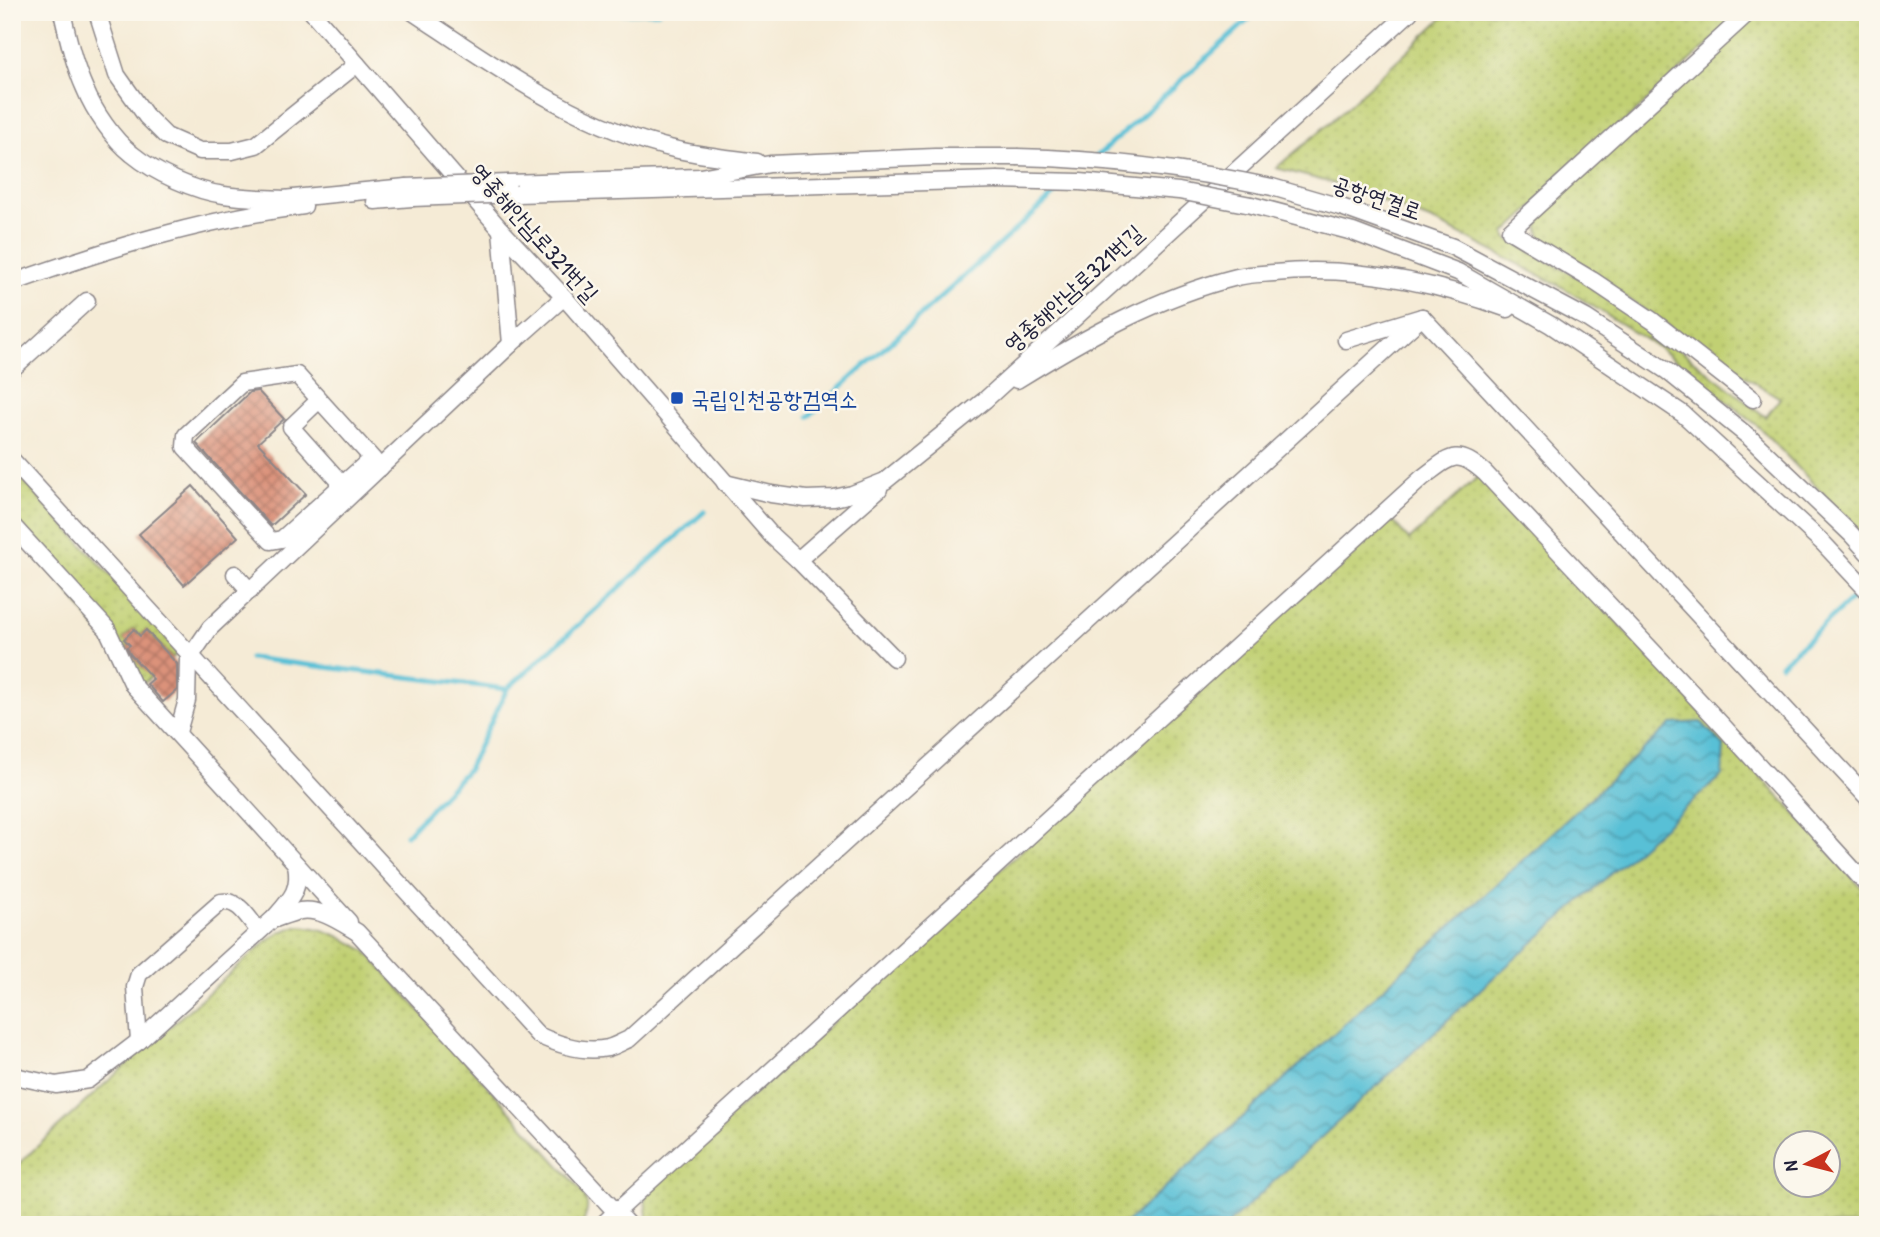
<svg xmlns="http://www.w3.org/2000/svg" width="1880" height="1237" viewBox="0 0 1880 1237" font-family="'Patrick Hand','Poor Story',sans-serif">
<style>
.green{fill:url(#green-dots);stroke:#727957;stroke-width:2;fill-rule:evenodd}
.water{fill:url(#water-waves);stroke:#3e7188;stroke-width:2}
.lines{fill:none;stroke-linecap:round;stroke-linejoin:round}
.stream{stroke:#59c0d6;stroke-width:5}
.building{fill:url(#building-cross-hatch)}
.minor-casing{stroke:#8c8688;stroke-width:19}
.minor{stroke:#fff;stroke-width:16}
.minor-bridge-casing{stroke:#8c8688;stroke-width:19;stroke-linecap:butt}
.minor-bridge{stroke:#fff;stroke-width:16}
.transit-dot{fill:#1a4fb4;stroke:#fbf7ec;stroke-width:2.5}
.labels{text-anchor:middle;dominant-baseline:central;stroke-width:5;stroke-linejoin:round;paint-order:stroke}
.street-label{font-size:23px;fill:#22223b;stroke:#fbf7ec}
.transit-label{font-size:23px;fill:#164399;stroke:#fbf7ec;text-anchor:start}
</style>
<defs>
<pattern id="green-dots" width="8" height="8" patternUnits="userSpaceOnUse" patternTransform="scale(1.75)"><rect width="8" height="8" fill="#c1d073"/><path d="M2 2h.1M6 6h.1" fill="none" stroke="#a6b264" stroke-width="1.8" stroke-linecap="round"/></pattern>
<pattern id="water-waves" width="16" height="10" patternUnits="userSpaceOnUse" patternTransform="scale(1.75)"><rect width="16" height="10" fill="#59c0d6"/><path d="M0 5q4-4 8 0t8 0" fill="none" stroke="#499caf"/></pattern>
<pattern id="building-cross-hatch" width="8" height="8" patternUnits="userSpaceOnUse" patternTransform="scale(1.75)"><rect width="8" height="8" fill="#db927a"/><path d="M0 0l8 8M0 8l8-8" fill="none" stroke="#b17765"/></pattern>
</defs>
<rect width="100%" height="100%" fill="#fbf7ec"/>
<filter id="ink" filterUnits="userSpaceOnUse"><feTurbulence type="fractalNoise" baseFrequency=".0143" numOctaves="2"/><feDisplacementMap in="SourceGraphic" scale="14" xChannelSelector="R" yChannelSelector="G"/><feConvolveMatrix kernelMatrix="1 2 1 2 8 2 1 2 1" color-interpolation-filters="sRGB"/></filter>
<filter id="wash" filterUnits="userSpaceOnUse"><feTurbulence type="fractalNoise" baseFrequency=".00686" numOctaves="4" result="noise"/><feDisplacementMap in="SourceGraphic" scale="28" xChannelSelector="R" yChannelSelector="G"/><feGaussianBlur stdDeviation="1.57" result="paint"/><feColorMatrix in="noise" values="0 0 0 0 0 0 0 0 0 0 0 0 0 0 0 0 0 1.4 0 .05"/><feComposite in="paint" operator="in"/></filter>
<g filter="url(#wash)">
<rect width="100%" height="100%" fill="#f5ebd6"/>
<g class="green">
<path d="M1449,12H1743L1505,233L1506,238L1581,279L1638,317L1766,417L1780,398L1713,357L1591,273L1549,248L1541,237L1538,227L1541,212L1754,12H1868V541L1759,427L1659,348L1564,288L1442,225L1351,188L1276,168L1333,120Z"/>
<path d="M12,468L180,651L172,658L146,630L140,636L134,629L124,638L130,645L126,649L143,668L153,675L141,686L12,519Z"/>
<path d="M1480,475L1789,807L1868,895V1225H648L645,1199L651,1188L1389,516L1409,540ZM1786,1142H1828V1184H1786Z"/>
<path d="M296,926C323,926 343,938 366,951L576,1184C588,1200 591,1206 582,1225H12V1170L107,1082L269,939L281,932Z"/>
</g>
<path class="water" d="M1701,722L1724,746L1722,775L1483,987L1227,1225H1123L1218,1140L1671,724Z"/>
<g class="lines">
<g class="stream">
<path d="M1225,12L1255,14"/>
<path d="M492,17L658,12"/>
<path d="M1095,158L1257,12"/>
<path d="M809,416L1064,186"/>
<path d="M250,658L507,689"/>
<path d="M1781,664L1855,596"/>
<path d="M406,835L468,769L507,689L704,512"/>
</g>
</g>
<g id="blocks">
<g class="building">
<path d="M258,391L284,419L258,443L306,494L271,526L196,443L250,392Z"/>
<path d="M193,486L238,537L184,585L139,534Z"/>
<path d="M134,629L140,636L146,630L177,664V690L163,702L147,684L153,679L130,654L127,647L130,645L124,639Z"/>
</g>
</g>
</g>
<g filter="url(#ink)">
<use href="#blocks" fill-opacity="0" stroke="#8c8688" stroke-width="2"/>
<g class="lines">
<g class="minor-casing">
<g id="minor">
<path d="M62,12C68,38 74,65 85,89C94,111 113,139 132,154C155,173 195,191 224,195C244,198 264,198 283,199L406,187"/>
<path d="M97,12L117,75L146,116L166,136L200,151H232L256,145L357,64"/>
<path d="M312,12L501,230L564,297L772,536L798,560L894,658"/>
<path d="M413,12C496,67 579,128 678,150C704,156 731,158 757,162"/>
<path d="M1749,12L1510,231L1592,280L1653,321L1753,399"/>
<path d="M508,183L700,177L770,164L935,157H1017"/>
<path d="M1272,187L1344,208L1453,247L1586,318L1667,371L1749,437L1851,534L1868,553"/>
<path d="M517,194L997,180"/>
<path d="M375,201L412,198"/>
<path d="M1251,205L1353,232L1458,272L1551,325L1683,414L1823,543L1868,591"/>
<path d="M501,230L511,344"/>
<path d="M12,283C107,249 203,219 304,206"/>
<path d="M1346,340L1422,317L1868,798"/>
<path d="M12,369L87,301"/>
<path d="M1017,380C1086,337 1157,297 1237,277C1249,274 1262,274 1274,273C1354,265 1433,282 1508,309"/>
<path d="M319,400L291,427L350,493"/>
<path d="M372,458L282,539L271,541L185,447L186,435L242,383L297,375L372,458L380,468"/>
<path d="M12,460L538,1035C559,1045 585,1053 608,1048C615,1046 622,1042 629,1039L1422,317"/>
<path d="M725,483L771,494L806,499L834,498L852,494L885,481L985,400L1410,12"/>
<path d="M12,525L107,629L133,685L349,922"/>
<path d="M798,560L879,489"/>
<path d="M235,574L250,591"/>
<path d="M178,732L187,700L188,660L210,628L511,344L564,297"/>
<path d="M274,918C291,899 301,890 296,864"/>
<path d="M139,1041L135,987L139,974L221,902C239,899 248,918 259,931"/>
<path d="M12,1072L19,1077L56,1085L88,1080L139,1041L272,920C281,917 291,913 300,911C321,908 340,922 357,932L628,1225"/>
<path d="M602,1225L1422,478C1450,457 1456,447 1485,473L1723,726L1868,886"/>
</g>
</g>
<use href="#minor" class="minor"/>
<g class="minor-bridge-casing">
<g id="minor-bridge">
<path d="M1017,157C1105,159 1186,169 1272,187"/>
<path d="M997,180L1080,182L1179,191L1251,205"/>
<path d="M406,187L508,183"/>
<path d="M412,198L517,194"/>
</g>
</g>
<use href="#minor-bridge" class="minor-bridge"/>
</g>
</g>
<rect class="transit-dot" x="670" y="391" width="14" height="14" rx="3.5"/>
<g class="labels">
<g class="street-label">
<text transform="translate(1377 197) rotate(19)">공항연결로</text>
<text transform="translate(535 232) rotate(48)">영종해안남로321번길</text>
<text transform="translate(1073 288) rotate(-42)">영종해안남로321번길</text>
</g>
<g class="transit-label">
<text x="691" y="398">국립인천공항검역소</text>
</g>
</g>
<rect width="1880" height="1237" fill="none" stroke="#fbf7ec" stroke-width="42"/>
<g transform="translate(1807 1164) rotate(263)"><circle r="33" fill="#fbf7ec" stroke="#a4a2a5" stroke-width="2"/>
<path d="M0-5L12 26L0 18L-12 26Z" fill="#c8321e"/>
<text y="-10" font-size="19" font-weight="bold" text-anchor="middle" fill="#22223b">N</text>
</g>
</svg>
